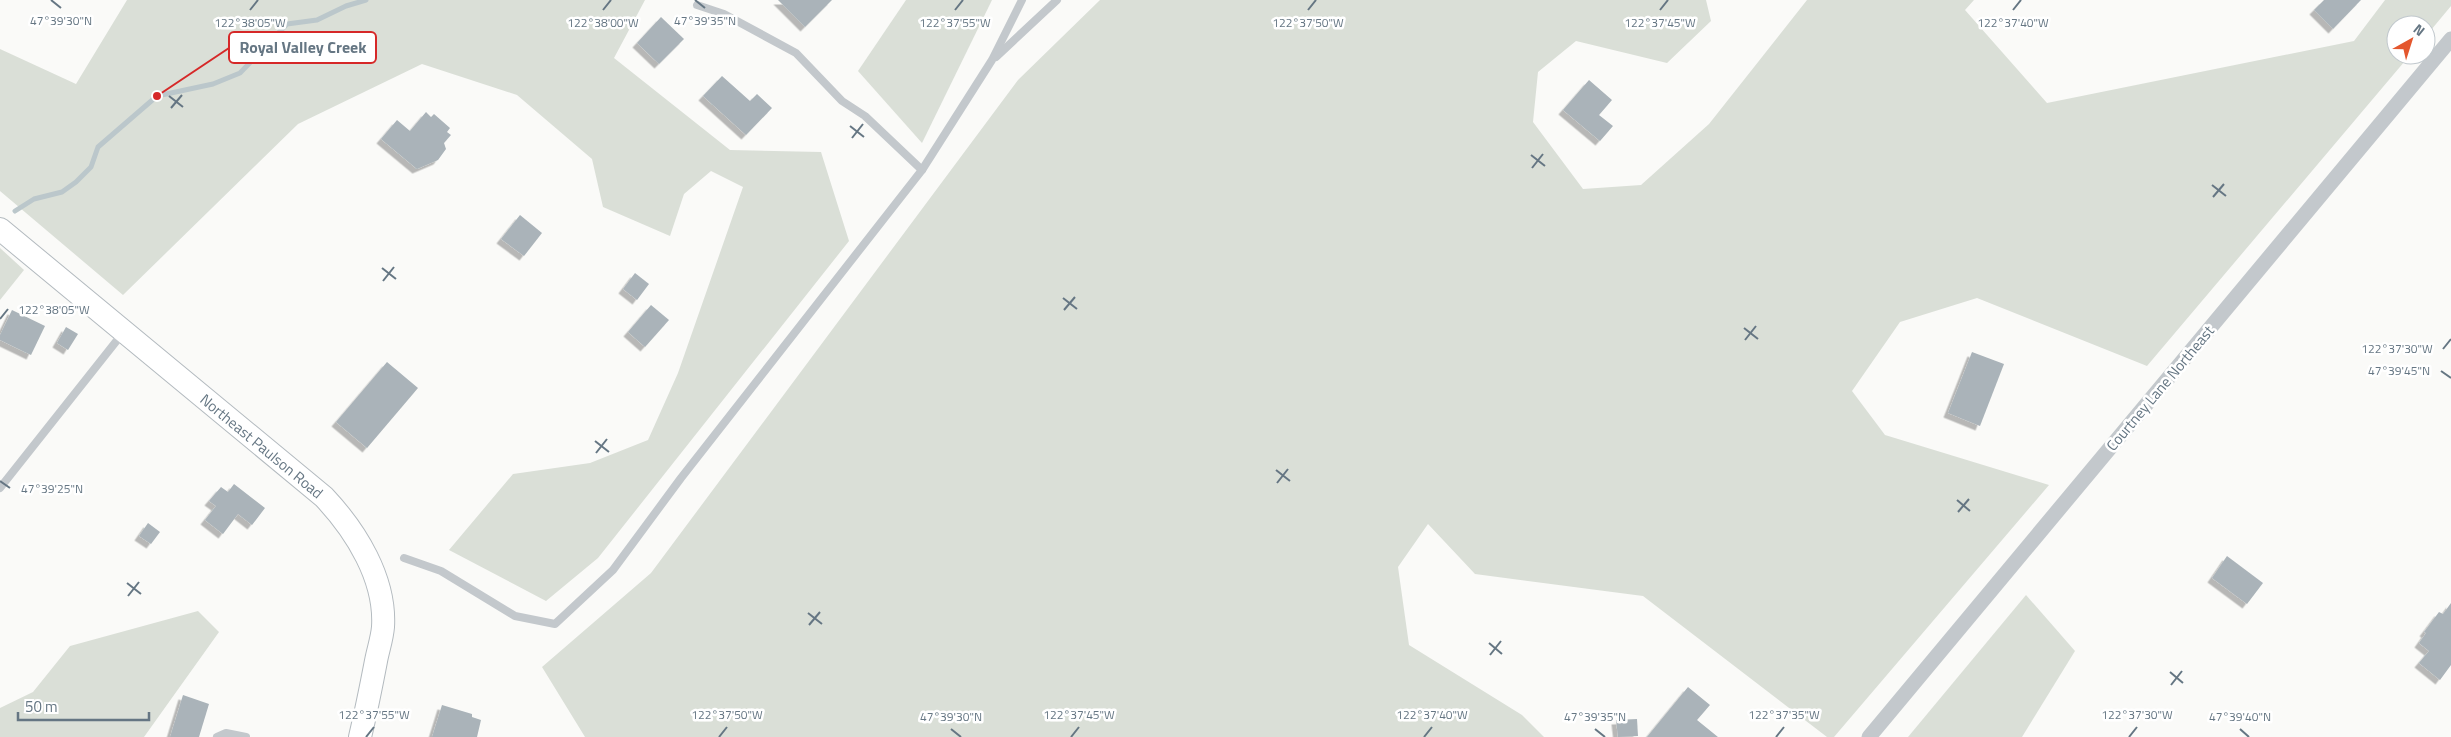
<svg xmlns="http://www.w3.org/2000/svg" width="2451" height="737" viewBox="0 0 2451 737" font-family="'Titillium Web',sans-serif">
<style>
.green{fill:#dadfd7}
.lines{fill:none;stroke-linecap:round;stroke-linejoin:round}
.stream{stroke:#bbc7cb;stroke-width:5}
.building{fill:#aab3b9;filter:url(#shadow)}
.secondary-casing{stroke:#b3babf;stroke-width:24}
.lane{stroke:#c3c8cc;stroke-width:8}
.street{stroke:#c3c8cc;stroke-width:15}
.secondary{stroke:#fff;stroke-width:22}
.ticks{fill:none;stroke:#657683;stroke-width:2}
.labels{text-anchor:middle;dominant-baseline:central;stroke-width:5;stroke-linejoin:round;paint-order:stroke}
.street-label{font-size:15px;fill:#657683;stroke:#fff}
.ticks-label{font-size:12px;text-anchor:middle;fill:#657683;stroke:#fff;stroke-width:5;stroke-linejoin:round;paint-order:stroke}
.leader{fill:none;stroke:#d62828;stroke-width:2}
.callout-dot{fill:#d62828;stroke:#fff;stroke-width:2}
.callout{fill:#fff;stroke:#d62828;stroke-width:2}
.callout-label{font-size:16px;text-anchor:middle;font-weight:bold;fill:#657683}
</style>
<defs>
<filter id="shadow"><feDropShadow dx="-4.5" dy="4.5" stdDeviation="0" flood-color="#0004"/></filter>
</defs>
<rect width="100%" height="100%" fill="#fafaf8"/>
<g class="green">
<path d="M127,0H645L614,58L730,150L821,152L849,241L598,558L546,601L449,550L513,474L590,463L648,440L678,373L743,187L711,171L684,194L670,236L603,207L592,159L517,95L422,64L298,124L123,295L0,191V49L76,84Z"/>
<path d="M906,0H992L922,143L858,71Z"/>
<path d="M1100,0H1706L1711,21L1667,63L1576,41L1538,72L1533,122L1583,189L1641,185L1709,124L1807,0H1974L1965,10L2047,103L2354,41L2385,0H2451V6L2426,36V25H2396V55H2410L2147,366L1977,298L1900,322L1852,391L1885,435L2049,485L1834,737H1827L1643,596L1475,574L1428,524L1398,567L1409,645L1522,715L1544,737H585L542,667L651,573L1018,80Z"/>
<path d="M0,248L24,270L0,300Z"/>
<path d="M2026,595L2075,651L2022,737H1908Z"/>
<path d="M198,611L219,632L144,737H0V708L33,692L70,646Z"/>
</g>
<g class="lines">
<path class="stream" d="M15,211L34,199L62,192L76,182L91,167L98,147L157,96L213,84L240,73L287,24L317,20L346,6L366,0"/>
</g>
<g class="building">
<path d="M778,0H832L805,27Z"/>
<path d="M2324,0H2361L2333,29L2314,10Z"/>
<path d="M661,17L684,39L659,64L637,43Z"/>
<path d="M722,76L750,101L757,94L772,108L746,135L703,96Z"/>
<path d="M1589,80L1612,100L1599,115L1613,126L1600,141L1563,110Z"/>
<path d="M426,112L431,117L434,114L450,128L447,132L451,135L444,143L446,149L438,160L417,169L381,139L397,120L410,131Z"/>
<path d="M520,215L542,233L524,256L501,239Z"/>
<path d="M635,273L649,284L637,300L623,289Z"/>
<path d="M651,305L669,320L645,347L628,332Z"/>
<path d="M12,310L45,326L31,355L0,340V335Z"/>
<path d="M66,327L78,334L68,350L57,343Z"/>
<path d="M1972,352L2004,364L1980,426L1948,413Z"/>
<path d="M387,362L418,388L367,448L336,422Z"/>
<path d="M234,484L265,508L252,525L238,514L223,534L205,520L216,506L209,501L221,487L228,492Z"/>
<path d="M148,523L160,532L151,544L139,536Z"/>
<path d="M2227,556L2263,583L2247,604L2212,578Z"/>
<path d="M2451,603V665L2440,680L2419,663L2429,651L2419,643L2426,633L2424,632L2439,612L2443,614Z"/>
<path d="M1688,687L1710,705L1697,720L1718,737H1647Z"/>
<path d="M183,695L209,704L199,737H170Z"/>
<path d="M442,705L472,714V717L481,720L477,737H432Z"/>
<path d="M1637,719L1638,736L1618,737L1616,720Z"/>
</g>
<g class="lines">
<g class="secondary-casing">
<g id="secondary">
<path id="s1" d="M0,229L324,497C356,531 386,579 383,627C382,639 378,650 376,661C371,687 366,712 360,737"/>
</g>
</g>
<g class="lane">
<path d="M697,5L724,14L796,53L842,101L865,116L922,170"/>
<path d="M996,57L1057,0"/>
<path d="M0,488L122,334"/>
<path d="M404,558L441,571L515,616L555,624L613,570L681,478L922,170L992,60L1022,0"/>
<path d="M217,737L226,733L246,737"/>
</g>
<path class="street" d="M1869,737L2451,39"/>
<use href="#secondary" class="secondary"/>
</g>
<path class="ticks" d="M51,0L61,8M695,0L705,8M250,10L258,0M603,10L611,0M955,10L963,0M1308,10L1316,0M1660,10L1668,0M2013,10L2021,0M169,96L183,107M171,108L182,95M850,126L864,137M852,138L863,124M1531,155L1545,166M1532,168L1543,154M2212,185L2226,196M2213,197L2224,184M382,268L396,279M383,281L394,267M1063,298L1077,309M1064,310L1075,297M0,319L8,309M1744,328L1758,339M1745,340L1756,326M2443,349L2451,339M2441,371L2451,378M595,441L609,452M596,453L607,439M1276,470L1290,481M0,481L10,488M1277,483L1288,469M1957,500L1970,511M1958,512L1969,499M127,583L141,594M128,596L139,582M808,613L822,624M809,625L820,612M1489,643L1502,654M1490,655L1501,641M2170,672L2183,683M2171,685L2182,671M951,729L961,737M1595,729L1605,737M2240,729L2249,737M366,737L374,727M719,737L727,727M1071,737L1079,727M1424,737L1432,727M1776,737L1784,727M2129,737L2137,727"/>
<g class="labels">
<g class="street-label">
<text transform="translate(2160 388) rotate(-50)">Courtney Lane Northeast</text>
<text stroke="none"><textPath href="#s1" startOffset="340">Northeast Paulson Road</textPath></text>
</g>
</g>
<g class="ticks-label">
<text x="61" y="25">47°39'30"N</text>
<text x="705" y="25">47°39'35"N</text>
<text x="250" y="27">122°38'05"W</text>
<text x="955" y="27">122°37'55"W</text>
<text x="1308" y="27">122°37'50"W</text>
<text x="603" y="27">122°38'00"W</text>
<text x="1660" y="27">122°37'45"W</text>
<text x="2013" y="27">122°37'40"W</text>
<text x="54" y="314">122°38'05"W</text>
<text x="2397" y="353">122°37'30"W</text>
<text x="2399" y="375">47°39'45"N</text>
<text x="52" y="493">47°39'25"N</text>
<text x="374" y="719">122°37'55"W</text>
<text x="727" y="719">122°37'50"W</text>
<text x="1079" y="719">122°37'45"W</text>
<text x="1432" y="719">122°37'40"W</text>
<text x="1784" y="719">122°37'35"W</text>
<text x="2137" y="719">122°37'30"W</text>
<text x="951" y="721">47°39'30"N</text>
<text x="1595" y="721">47°39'35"N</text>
<text x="2240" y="721">47°39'40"N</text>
</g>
<path class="leader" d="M157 96L229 48"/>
<circle class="callout-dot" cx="157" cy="96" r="5"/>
<rect class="callout" x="229" y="32" width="147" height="31" rx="5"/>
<g class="callout-label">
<text x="303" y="53">Royal Valley Creek</text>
</g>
<g transform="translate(2411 40) rotate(39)"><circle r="24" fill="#ffffff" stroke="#c1c8cd"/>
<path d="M0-4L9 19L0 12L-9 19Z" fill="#e4572e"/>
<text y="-8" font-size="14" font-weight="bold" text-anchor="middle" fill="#657683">N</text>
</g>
<path d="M18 712v8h131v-8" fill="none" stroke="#657683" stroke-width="2.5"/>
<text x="25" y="712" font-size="15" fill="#657683" stroke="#ffffff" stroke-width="4" paint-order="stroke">50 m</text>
</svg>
